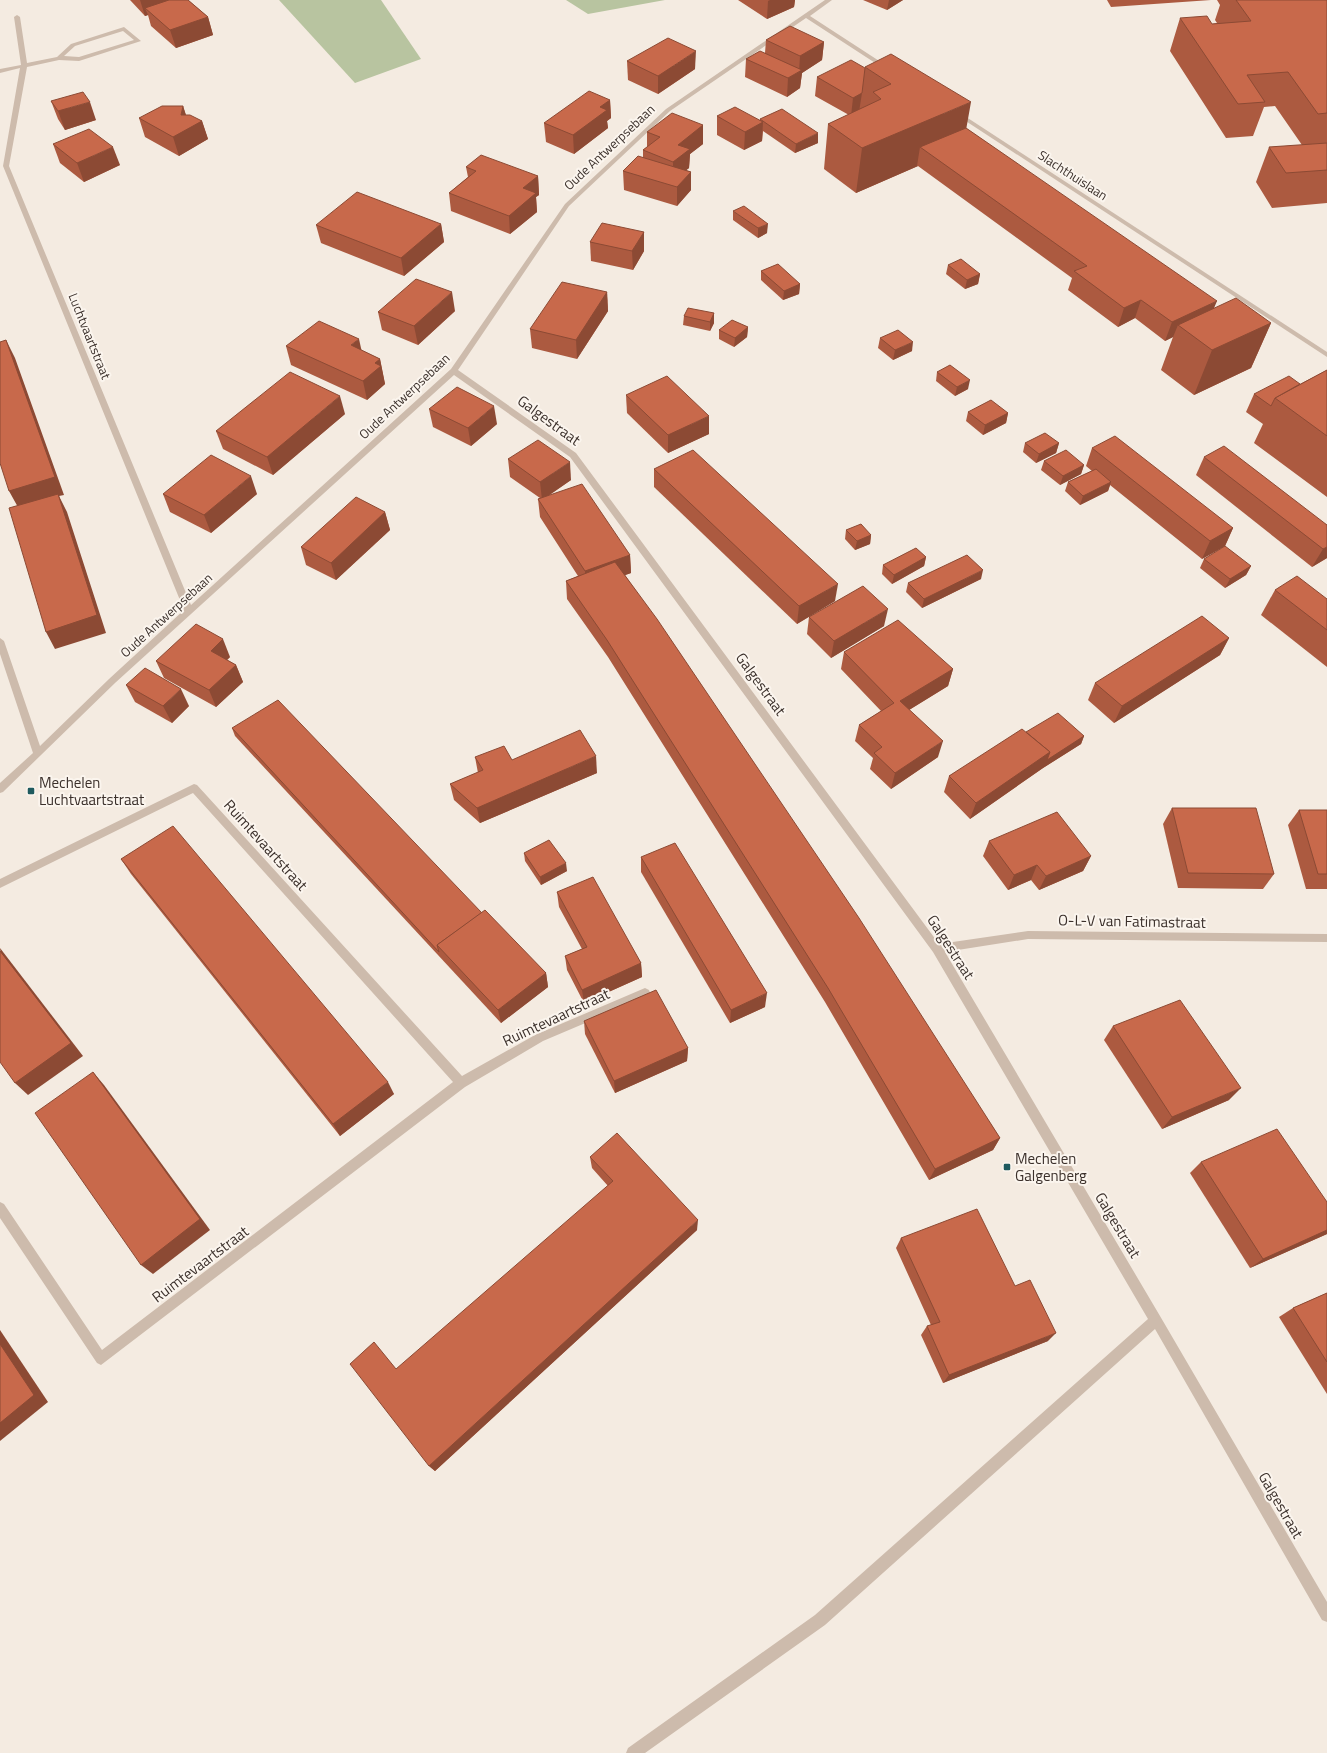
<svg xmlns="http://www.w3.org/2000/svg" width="1327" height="1753" viewBox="0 0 1327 1753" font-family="'Titillium Web',sans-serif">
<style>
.green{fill:#b8c4a0}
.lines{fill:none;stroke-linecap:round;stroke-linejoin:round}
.minor{fill:#cdbbac;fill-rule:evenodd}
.wall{fill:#ac5a40}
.shaded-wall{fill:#8c4a34}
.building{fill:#c8694b;stroke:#8c4a34}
.poi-dot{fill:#1f5a5e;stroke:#fbf5ee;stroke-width:1.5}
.labels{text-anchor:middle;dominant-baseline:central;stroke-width:4;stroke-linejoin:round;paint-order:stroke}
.far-street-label{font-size:13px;fill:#3b302b;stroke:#fbf5ee}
.street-label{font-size:15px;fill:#3b302b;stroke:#fbf5ee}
.poi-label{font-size:15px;fill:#3b302b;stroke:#fbf5ee;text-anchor:start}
</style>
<rect width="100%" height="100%" fill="#f4ebe1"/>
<g class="green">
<path d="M279,0H381L421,59L355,83Z"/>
<path d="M566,0H665L588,14Z"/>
</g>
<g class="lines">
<g class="minor">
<path d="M825,0H832L810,16L890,68V70H886L806,18L670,111L569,206L458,370L576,453L939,944L1028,931L1327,934V942L1028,939L945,952L1160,1316L1327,1602V1622L1322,1620L1155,1329L825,1625L645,1753H626L628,1748L815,1615L1148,1319L933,952L570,457L454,375L115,683L3,792L0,793V783L33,753L0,654V638L4,641L40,746L109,679L184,610L3,166L20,68L0,73V69L21,65L14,17L17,15L20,17L27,63L57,57L71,44L124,27L141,41L79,61L59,60L27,67L9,166L191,605L451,369L565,204L666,109ZM123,31L134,40L79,57L64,56L75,46Z"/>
<path d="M957,111L1327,352V357L955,114V112Z"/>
<path d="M194,784L197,785L462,1076L535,1035L645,988L649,990L650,993L649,996L543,1041L465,1087L101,1365L97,1363L0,1218V1202L4,1204L102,1350L453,1082L193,793L0,888V879Z"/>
</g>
</g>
<g class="wall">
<path d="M130,0H188L208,17L213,35L176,48L151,26L148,15L145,16Z"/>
<path d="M738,0H795L794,7L767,19Z"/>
<path d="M863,0H903L887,10Z"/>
<path d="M1107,0H1211L1111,7Z"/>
<path d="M1217,0H1327V203L1272,208L1256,182L1269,147L1302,145L1275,106L1264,107L1253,136L1226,138L1170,51L1180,18L1212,24L1217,23L1215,20L1220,5Z"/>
<path d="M766,40L824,42L822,60L802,73L800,88L787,97L745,77L746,59L765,53Z"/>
<path d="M627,61L695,69L658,94L628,80Z"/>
<path d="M865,67L966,128L1214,308L1271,323L1251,368L1194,395L1161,370L1173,337L1165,341L1135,318L1118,327L1068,290L1072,278L918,166L856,193L824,169L828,124L849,115L815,96L817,77L865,68Z"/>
<path d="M610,100L611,118L607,121L608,128L574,154L546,142L544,123Z"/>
<path d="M51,101L96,120L65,130L58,119Z"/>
<path d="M183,106L186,115L202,121L208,139L179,156L145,137L139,118Z"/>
<path d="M717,116L760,120V119L818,143L795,153L763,131L762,141L744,150L717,135Z"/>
<path d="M703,125V144L690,154L689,168L686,170L691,172V190L677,206L624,190L623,171L643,157V150L647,147V132Z"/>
<path d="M53,144L120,165L84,182L60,163Z"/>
<path d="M466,167L538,176L539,195L536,197L537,212L510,234L451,211L449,193L468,177Z"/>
<path d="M733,211L767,233L758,238L733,220Z"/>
<path d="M441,224L444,242L404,276L321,243L316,225Z"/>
<path d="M644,232V251L633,270L591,261L590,242Z"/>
<path d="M948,265L980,274L978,284L965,289L946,274Z"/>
<path d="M761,271L800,284L799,294L783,300L761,280Z"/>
<path d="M607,292L608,311L577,359L532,348L530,329Z"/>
<path d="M455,311L418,345L382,330L378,312Z"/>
<path d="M714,313V323L710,331L683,325L684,316Z"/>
<path d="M748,327L747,337L734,347L719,339V330Z"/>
<path d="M880,338L912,351L893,360L878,348Z"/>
<path d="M286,346L361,350L380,359L385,384L367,400L291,365Z"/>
<path d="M1327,370V497L1254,443L1263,424L1246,412L1254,394L1300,384Z"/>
<path d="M937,372L968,389L955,396L936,381Z"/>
<path d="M626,395L709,434L668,453L627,413Z"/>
<path d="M429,409L497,424L471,446L433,427Z"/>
<path d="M968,412L1008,413L1006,423L983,435L966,421Z"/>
<path d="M345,414L273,475L223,449L216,431Z"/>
<path d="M1025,443H1059L1056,453L1036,463L1023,452Z"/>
<path d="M1092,448L1233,528L1225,546L1202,559L1110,485L1108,491L1080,505L1065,491L1068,482L1092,471L1086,466Z"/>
<path d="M1204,457L1327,525V558L1312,567L1196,475Z"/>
<path d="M508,459L571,480L548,496L630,555L631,573L625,575L1000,1138L993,1150L929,1180L825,1002L608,657L567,599L566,581L578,576L540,517L538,499L540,498L510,477Z"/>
<path d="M1044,461L1084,465L1081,474L1060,485L1041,470Z"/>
<path d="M654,469L835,601L797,624L654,487Z"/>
<path d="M163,494H257L211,533L170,512Z"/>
<path d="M385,512L390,530L336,580L306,565L301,547Z"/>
<path d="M846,530L871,535L870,544L855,550L845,539Z"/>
<path d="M926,557L924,566L892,584L882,574L883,565Z"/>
<path d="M1204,559L1251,566L1246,575L1225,588L1200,568Z"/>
<path d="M981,579L922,608L906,592L908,583Z"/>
<path d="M1275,590L1327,599V667L1261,615Z"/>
<path d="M809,617L884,626L831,658L807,634Z"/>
<path d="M1229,638L1220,655L1114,723L1088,700L1095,683Z"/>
<path d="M844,652L953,669L948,686L909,710L938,757L891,789L870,769L873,758L855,741L859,725L881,711L841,669Z"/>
<path d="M230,657L227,660L236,665L243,682L216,707L164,678L156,661Z"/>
<path d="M126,685L189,706L172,723L135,702Z"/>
<path d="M232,728L482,913L546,973L548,987L501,1023L235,736Z"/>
<path d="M1027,732L1084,736L1081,744L1043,768L970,819L944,792L949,776Z"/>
<path d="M475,757L512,760L597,773L480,823L454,800L450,784L478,773Z"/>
<path d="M1172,808L1274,874L1263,889L1178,888L1163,824Z"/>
<path d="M1299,810H1327V889H1306L1288,825Z"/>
<path d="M989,841L1091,856L1083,871L1039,890L1031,880L1008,890L983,856Z"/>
<path d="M524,853L567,871L541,885L525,861Z"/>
<path d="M641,857L765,1007L730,1023L641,872Z"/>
<path d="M121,859L394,1094L340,1136L131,874Z"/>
<path d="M557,892L641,963L642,977L584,1003L567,970L565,956L582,949L559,907Z"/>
<path d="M584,1021L688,1048L687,1061L615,1093L585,1034Z"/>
<path d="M1113,1026L1229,1100L1162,1129L1104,1040Z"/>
<path d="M590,1157L697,1230L435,1471L429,1466L608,1186L592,1168Z"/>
<path d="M1201,1162L1327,1202V1234L1250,1268L1190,1173Z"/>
<path d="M901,1238L1048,1341L943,1383L921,1335L927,1326L931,1325L896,1248Z"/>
<path d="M1327,1293V1394L1279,1317L1293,1308Z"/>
</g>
<g class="shaded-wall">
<path d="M140,0H180L145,8L148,15L145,16Z"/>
<path d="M770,0H795L794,7L767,19L768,1Z"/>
<path d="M889,0H903L887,10Z"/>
<path d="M208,17L213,35L176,48L170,30Z"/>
<path d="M824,42L822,60L802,73L800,88L787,97L788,78L799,72L800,56Z"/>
<path d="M696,51L695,69L658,94V76Z"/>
<path d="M862,93L859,112L851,116L853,98Z"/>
<path d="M610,100L611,118L607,121L608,128L574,154L573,135L600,107Z"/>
<path d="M90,102L96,120L65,130L58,111Z"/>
<path d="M971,102L963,147H920L917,166H918L856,193L862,148Z"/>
<path d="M183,106L189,125L202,121L208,139L179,156L173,137L181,115Z"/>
<path d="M763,122L762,141L744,150L745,132Z"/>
<path d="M703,125V144L690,154L689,168L673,181V162L678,145Z"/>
<path d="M818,133V143L795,153L796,144Z"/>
<path d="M113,147L120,165L84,182L77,163Z"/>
<path d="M691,172V190L677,206V187Z"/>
<path d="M538,176L539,195L536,197L537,212L510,234L509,216L523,188Z"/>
<path d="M441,224L444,242L404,276L401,258Z"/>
<path d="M768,224L767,233L758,238V228Z"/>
<path d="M644,232V251L633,270L632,251Z"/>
<path d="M980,274L978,284L965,289L967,280Z"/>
<path d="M800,284L799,294L783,300L784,291Z"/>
<path d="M452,292L455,311L418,345L414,326Z"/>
<path d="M607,292L608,311L577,359L576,340Z"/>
<path d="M1141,300L1135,318L1118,327L1124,308Z"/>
<path d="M1217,301L1209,320L1178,325L1173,337L1165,341L1172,322Z"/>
<path d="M714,313V323L710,331V322Z"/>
<path d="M1271,323L1251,368L1194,395L1212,350Z"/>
<path d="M748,327L747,337L734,347L735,338Z"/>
<path d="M359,339L363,357L351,345Z"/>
<path d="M6,340L15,358L64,495L59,496L67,512L106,633L55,649L46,632L19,509L9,491Z"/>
<path d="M913,342L912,351L893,360L895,350Z"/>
<path d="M380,359L385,384L367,400L363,381L375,363Z"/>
<path d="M970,380L968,389L955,396L957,387Z"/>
<path d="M340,396L345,414L273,475L267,457Z"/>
<path d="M494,406L497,424L471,446L468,428Z"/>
<path d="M1008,413L1006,423L983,435L985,425Z"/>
<path d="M709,416V434L668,453V435Z"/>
<path d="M1059,443L1056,453L1036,463L1039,454Z"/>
<path d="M570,462L571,480L542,500L540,482Z"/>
<path d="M1084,465L1081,474L1060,485L1063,476Z"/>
<path d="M251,476L257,494L211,533L204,515Z"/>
<path d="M1111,482L1108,491L1080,505L1083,496Z"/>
<path d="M385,512L390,530L336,580L331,563Z"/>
<path d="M1233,528L1225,546L1202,559L1210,541Z"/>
<path d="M871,535L870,544L855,550L857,541Z"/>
<path d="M1327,547V558L1312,567L1323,549Z"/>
<path d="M630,555L631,573L586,589L585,571Z"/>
<path d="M926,557L924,566L892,584L894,575Z"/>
<path d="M1251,566L1246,575L1225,588L1230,579Z"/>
<path d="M983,570L981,579L922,608L924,599Z"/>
<path d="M838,584L835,601L797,624L799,606Z"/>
<path d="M888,609L884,626L831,658L834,641Z"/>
<path d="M1229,638L1220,655L1114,723L1122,706Z"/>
<path d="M223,639L230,657L218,668L211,651Z"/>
<path d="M236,665L243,682L216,707L209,690Z"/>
<path d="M953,669L948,686L896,718L900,701Z"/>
<path d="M181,689L189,706L172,723L163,706Z"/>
<path d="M1084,736L1081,744L1043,768L970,819L976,803L1050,752Z"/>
<path d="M943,741L938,757L891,789L895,773Z"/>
<path d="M596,756L597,773L480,823L477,808Z"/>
<path d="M1091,856L1083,871L1039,890L1046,876Z"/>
<path d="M566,863L567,871L541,885L540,877Z"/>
<path d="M1037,865L1031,880L1008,890L1014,875Z"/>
<path d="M0,948L83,1056L28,1095L15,1083Z"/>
<path d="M641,963L642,977L584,1003L582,990Z"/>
<path d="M546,973L548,987L501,1023L498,1010Z"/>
<path d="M767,993L765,1007L730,1023L731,1010Z"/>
<path d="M688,1048L687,1061L615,1093L614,1081Z"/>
<path d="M93,1072L104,1085L210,1230L153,1274L141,1265Z"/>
<path d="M388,1082L394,1094L340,1136L333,1124Z"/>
<path d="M1241,1088L1229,1100L1162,1129L1172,1117Z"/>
<path d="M1000,1138L993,1150L929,1180L935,1169Z"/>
<path d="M698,1220L697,1230L435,1471L429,1466Z"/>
<path d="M1327,1230V1234L1250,1268L1263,1259Z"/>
<path d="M0,1330L48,1402L0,1441Z"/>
<path d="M1056,1333L1048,1341L943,1383L949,1375Z"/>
</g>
<g class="building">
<path d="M169,0H188L208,17L170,30L145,8Z"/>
<path d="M1236,0H1327V113L1318,114L1288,72L1247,75L1265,102L1238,104L1180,18L1207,16L1212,24L1251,21Z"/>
<path d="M790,26L824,42L800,56L766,40Z"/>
<path d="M668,38L696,51L658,76L627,61Z"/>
<path d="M760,51L802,70L788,78L746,59Z"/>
<path d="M891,54L971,102L862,148L828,124L881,99L873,92L891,84L865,67Z"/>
<path d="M851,60L865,68L862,93L853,98L817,77Z"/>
<path d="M589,91L610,100L600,107L607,110L573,135L544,123Z"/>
<path d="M83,92L90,102L58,111L51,101Z"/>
<path d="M162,106H183L181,115H190L202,121L173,137L139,118Z"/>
<path d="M735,107L763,122L745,132L717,116Z"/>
<path d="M782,109L818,133L796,144L760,119Z"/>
<path d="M672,113L703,125L678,145L690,149L673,162L643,150L660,137L647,132Z"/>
<path d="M966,128L1217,301L1172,322L1141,300L1124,308L1074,271L1087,266L920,147Z"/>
<path d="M89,129L113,147L77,163L53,144Z"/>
<path d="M1327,143V170L1286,173L1269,147Z"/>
<path d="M481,155L538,176L523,188L536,193L509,216L449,193L476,171L466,167Z"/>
<path d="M638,156L691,172L677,187L623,171Z"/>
<path d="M357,192L441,224L401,258L316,225Z"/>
<path d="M744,206L768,224L758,228L733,211Z"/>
<path d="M602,223L644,232L632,251L590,242Z"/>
<path d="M961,259L980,274L967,280L948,265Z"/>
<path d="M778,264L800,284L784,291L761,271Z"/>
<path d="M416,279L452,292L414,326L378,312Z"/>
<path d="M562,282L607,292L576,340L530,329Z"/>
<path d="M1236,298L1271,323L1212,350L1178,325Z"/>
<path d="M688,308L714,313L710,322L684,316Z"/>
<path d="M732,320L748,327L735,338L719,330Z"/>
<path d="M319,321L359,339L351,345L380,359L375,363L381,366L363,381L286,346Z"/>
<path d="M898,330L913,342L895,350L880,338Z"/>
<path d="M6,340L55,477L9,491L0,463V342Z"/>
<path d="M950,365L970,380L957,387L937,372Z"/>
<path d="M1327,370V436L1275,398Z"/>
<path d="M290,372L340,396L267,457L216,431Z"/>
<path d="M667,376L709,416L668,435L626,395Z"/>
<path d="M1289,376L1300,384L1275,398L1271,406L1254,394Z"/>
<path d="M457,387L494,406L468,428L429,409Z"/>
<path d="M991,400L1008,413L985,425L968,412Z"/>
<path d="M1045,433L1059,443L1039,454L1025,443Z"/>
<path d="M1115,436L1233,528L1210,541L1092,448Z"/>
<path d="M538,440L570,462L540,482L508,459Z"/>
<path d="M1224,446L1327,525V547L1323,549L1204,457Z"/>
<path d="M693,450L838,584L799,606L654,469Z"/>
<path d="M1066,450L1084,465L1063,476L1044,461Z"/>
<path d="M211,455L251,476L204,515L163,494Z"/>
<path d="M1096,469L1111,482L1083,496L1068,482Z"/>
<path d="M582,484L630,555L585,571L538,499Z"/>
<path d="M58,494L97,615L46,632L9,508Z"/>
<path d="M356,497L385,512L331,563L301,547Z"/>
<path d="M861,524L871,535L857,541L846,530Z"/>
<path d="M1225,546L1251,566L1230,579L1204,559Z"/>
<path d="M916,548L926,557L894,575L883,565Z"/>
<path d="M967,555L983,570L924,599L908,583Z"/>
<path d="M615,562L657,619L859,918L1000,1138L935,1169L828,988L607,640L566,581Z"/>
<path d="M1297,576L1327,599V630L1275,590Z"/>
<path d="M863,586L888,609L834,641L809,617Z"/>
<path d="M1202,616L1229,638L1122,706L1095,683Z"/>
<path d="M898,620L953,669L900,701L943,741L895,773L874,753L882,747L859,725L894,703L844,652Z"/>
<path d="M196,624L223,639L211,651L236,665L209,690L156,661Z"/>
<path d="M145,668L181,689L163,706L126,685Z"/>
<path d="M278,700L482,913L437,945L439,952L232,728Z"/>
<path d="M1058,713L1084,736L1047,760L1050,752L1026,732Z"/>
<path d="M1022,729L1050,752L976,803L949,776Z"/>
<path d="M580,730L596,756L477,808L450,784L483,770L475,757L504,746L512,760Z"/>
<path d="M1172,808H1256L1274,874L1188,873Z"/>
<path d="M1299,810H1327V874H1318Z"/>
<path d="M1057,812L1091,856L1046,876L1037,865L1014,875L989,841Z"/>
<path d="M173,826L388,1082L333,1124L121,859Z"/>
<path d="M549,840L566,863L540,877L524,853Z"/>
<path d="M675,843L767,993L731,1010L641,857Z"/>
<path d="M593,877L641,963L582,990L565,956L587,947L557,892Z"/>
<path d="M485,910L546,973L498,1010L437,945Z"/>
<path d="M0,951L71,1043L15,1083L0,1062Z"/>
<path d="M656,990L688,1048L614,1081L584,1021Z"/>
<path d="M1180,1000L1241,1088L1172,1117L1113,1026Z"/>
<path d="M93,1072L200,1219L141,1265L35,1113Z"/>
<path d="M1277,1129L1327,1202V1230L1263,1259L1201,1162Z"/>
<path d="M617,1133L698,1220L429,1466L350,1364L374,1342L396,1369L613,1181L590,1157Z"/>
<path d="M977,1209L1015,1286L1030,1280L1056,1333L949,1375L927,1326L940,1322L901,1238Z"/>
<path d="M1327,1293V1362L1293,1308Z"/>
<path d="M0,1344L34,1395L0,1423Z"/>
</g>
<g class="poi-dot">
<rect x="27" y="787" width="8" height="8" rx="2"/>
<rect x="1003" y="1163" width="8" height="8" rx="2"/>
</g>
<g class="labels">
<g class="far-street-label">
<text transform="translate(609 147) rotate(-43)">Oude Antwerpsebaan</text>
<text transform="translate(1073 175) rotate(33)">Slachthuislaan</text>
<text transform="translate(90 336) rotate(68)">Luchtvaartstraat</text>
<text transform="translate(404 396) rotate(-43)">Oude Antwerpsebaan</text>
<text transform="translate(166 615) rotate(-42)">Oude Antwerpsebaan</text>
</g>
<g class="street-label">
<text transform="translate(549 420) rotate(36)">Galgestraat</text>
<text transform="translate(761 684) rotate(54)">Galgestraat</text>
<text transform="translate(266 845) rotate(48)">Ruimtevaartstraat</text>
<text transform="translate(1132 921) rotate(1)">O-L-V van Fatimastraat</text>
<text transform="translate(951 947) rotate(57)">Galgestraat</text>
<text transform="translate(556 1017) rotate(-25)">Ruimtevaartstraat</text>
<text transform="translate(1118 1225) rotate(59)">Galgestraat</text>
<text transform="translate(200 1264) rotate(-37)">Ruimtevaartstraat</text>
<text transform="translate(1281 1505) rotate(60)">Galgestraat</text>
</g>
<g class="poi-label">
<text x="39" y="782">Mechelen<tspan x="39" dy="17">Luchtvaartstraat</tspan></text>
<text x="1015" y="1158">Mechelen<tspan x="1015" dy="17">Galgenberg</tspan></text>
</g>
</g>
</svg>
